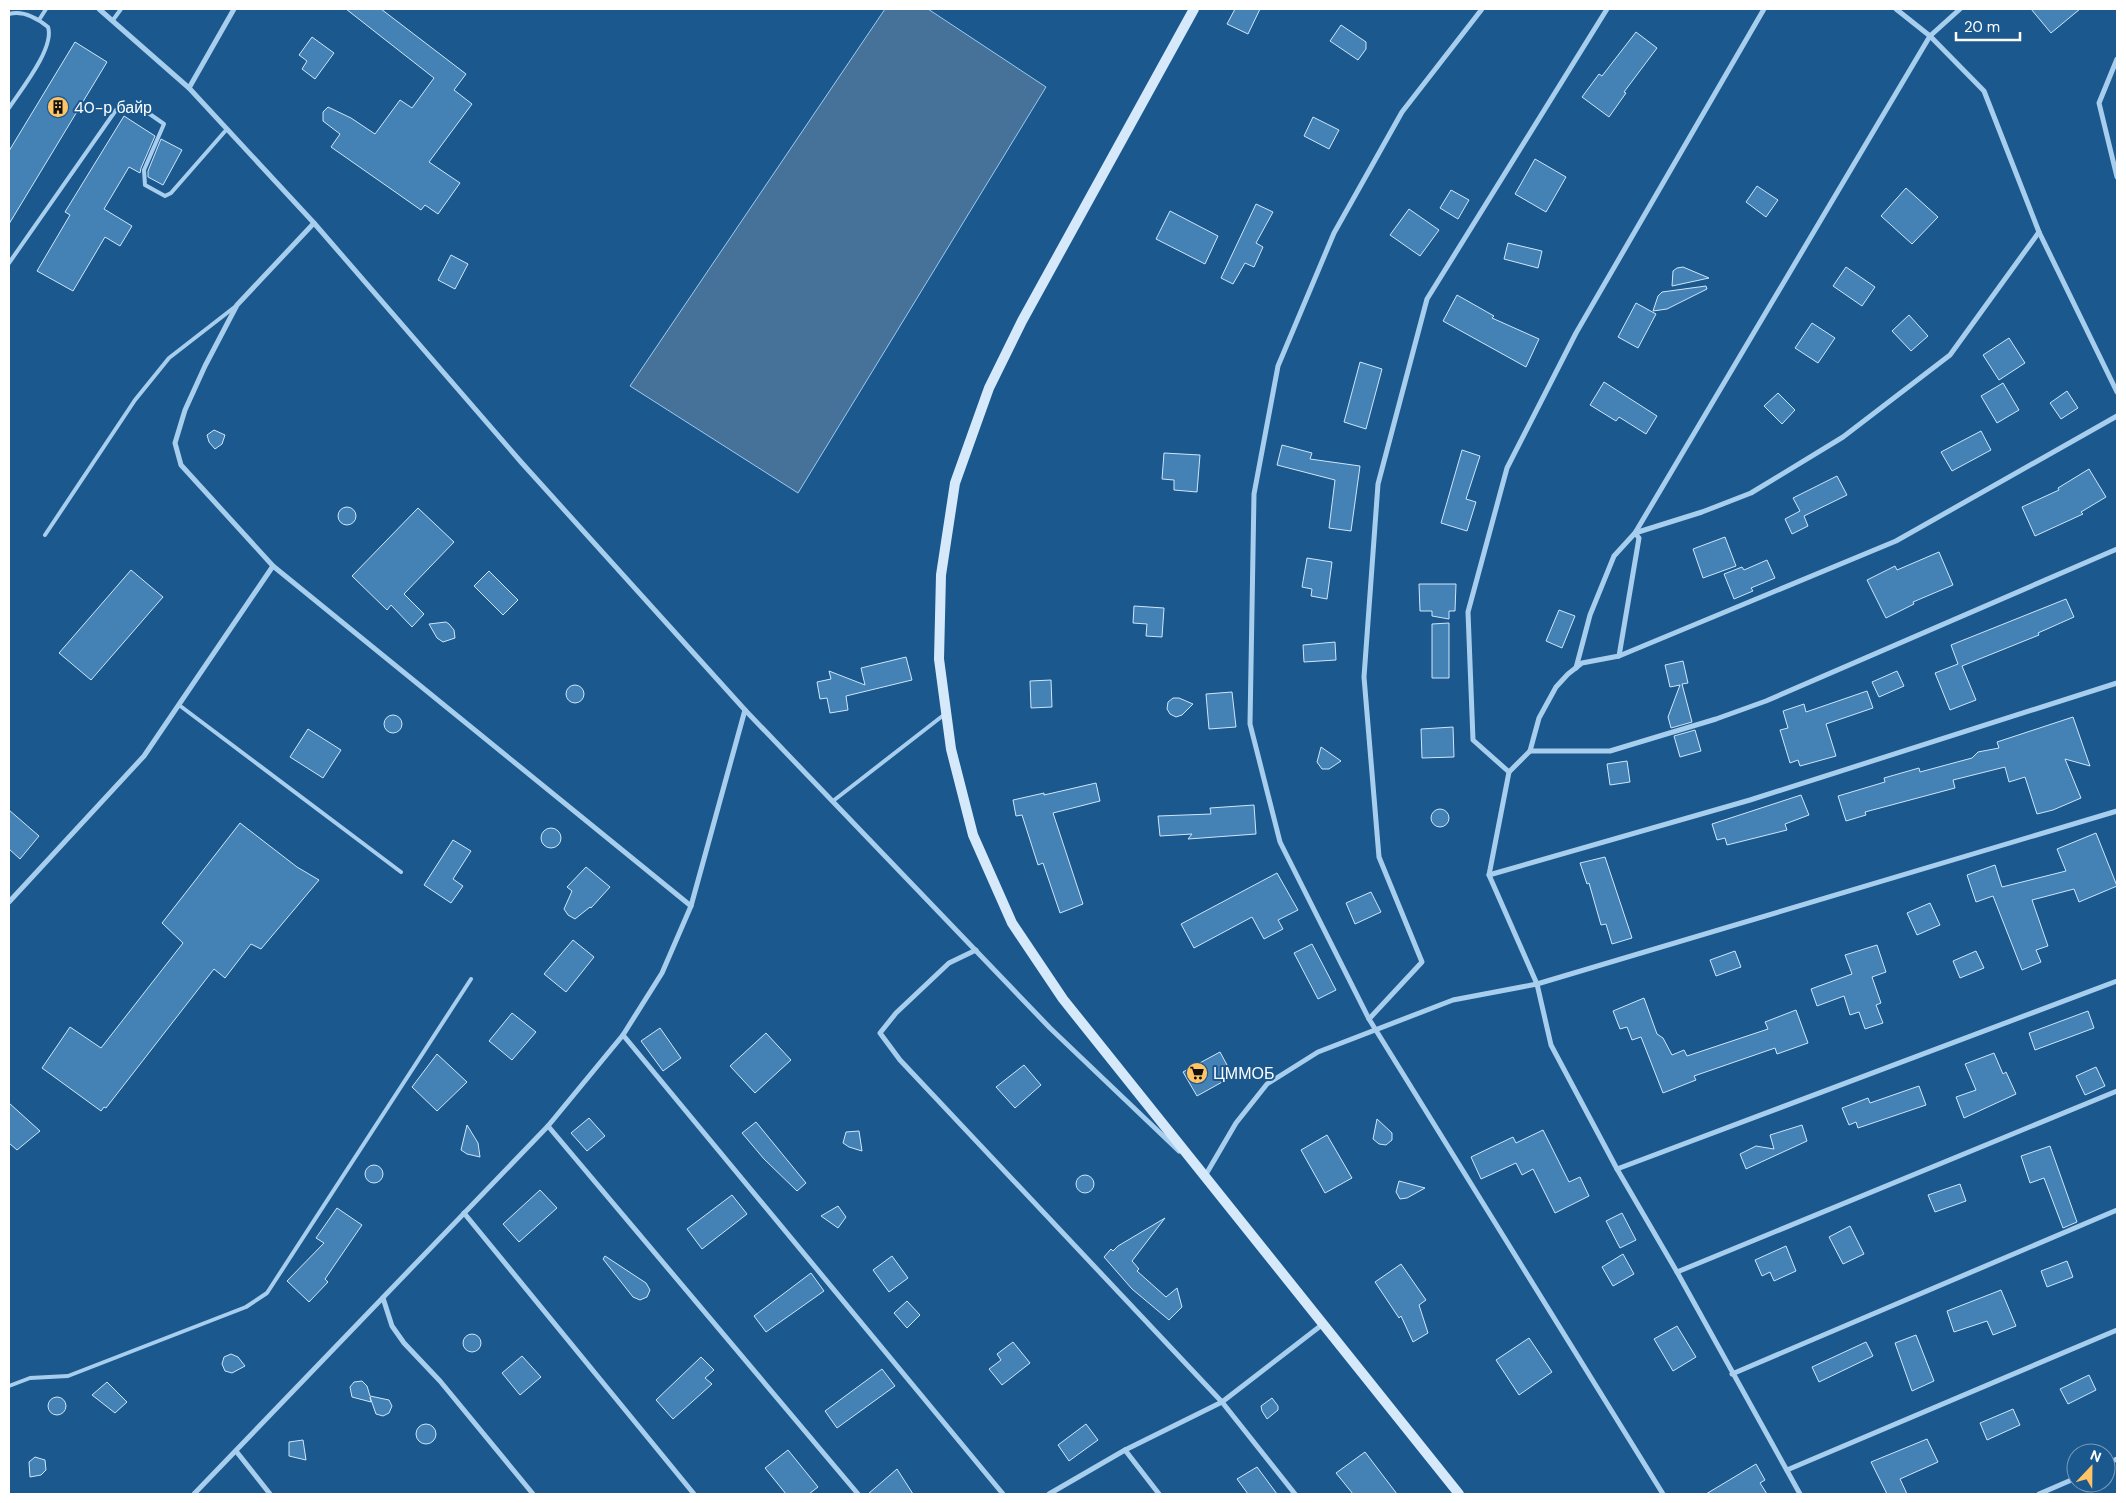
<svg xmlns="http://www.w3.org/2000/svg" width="2126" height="1503" viewBox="0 0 2126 1503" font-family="'DM Sans',sans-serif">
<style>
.water{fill:#467198;stroke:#9bcbf0}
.building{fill:#4482b6;stroke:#cee6fa}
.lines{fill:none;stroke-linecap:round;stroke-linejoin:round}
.lane{stroke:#a8ceee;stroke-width:4}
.street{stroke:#a8ceee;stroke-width:5}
.secondary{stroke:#d5e9fa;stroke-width:10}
.labels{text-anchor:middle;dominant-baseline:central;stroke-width:4;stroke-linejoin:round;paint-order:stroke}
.poi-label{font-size:16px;fill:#fff;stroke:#1b588e;text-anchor:start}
</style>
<rect width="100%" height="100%" fill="#1b588e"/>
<path class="water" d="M885,9H928L1046,87L798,493L630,386Z"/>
<g class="building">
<path d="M346,9H381L466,74L454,90L472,104L429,162L460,183L438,214L425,205L421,210L331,147L340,134L323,121V112L328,107L351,118L375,134L400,100L412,108L434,78Z"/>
<path d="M1235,9H1260L1248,34L1227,24Z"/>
<path d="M2031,9H2080L2051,33Z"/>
<path d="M1341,25L1366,42V49L1358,60L1330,41Z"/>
<path d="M1636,32L1657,48L1624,92L1626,93L1609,117L1582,97L1599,74L1602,76Z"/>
<path d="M312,37L334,53L315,79L302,69L307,61L299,55Z"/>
<path d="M75,42L107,62L9,224V151Z"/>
<path d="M124,116L155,136L141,168L140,173L129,167L104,209L132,226L120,246L105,237L73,291L37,271L70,215L65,212Z"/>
<path d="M1313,117L1339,130L1329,149L1304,136Z"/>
<path d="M161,139L182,150L163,185L148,177V171Z"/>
<path d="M1535,159L1566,177L1546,212L1515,194Z"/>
<path d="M1757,186L1778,200L1766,217L1746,202Z"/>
<path d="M1906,188L1938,217L1912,244L1881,216Z"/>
<path d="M1451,190L1469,200L1458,219L1440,208Z"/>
<path d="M1256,204L1273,212L1256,243L1263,247L1254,267L1245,263L1233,284L1221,278Z"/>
<path d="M1409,209L1439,230L1420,256L1390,235Z"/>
<path d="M1170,211L1218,236L1205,264L1156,239Z"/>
<path d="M1508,243L1542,251L1538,268L1504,259Z"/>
<path d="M451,255L468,264L455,289L438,280Z"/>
<path d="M1683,267L1709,278L1672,286L1673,271L1677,268Z"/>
<path d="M1846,267L1875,287L1862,306L1833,286Z"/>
<path d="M1706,286L1707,289L1667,309L1653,311L1658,296L1662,292Z"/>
<path d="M1457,295L1494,316L1492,318L1539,339L1526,367L1443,321Z"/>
<path d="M1636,303L1656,314L1638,348L1618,337Z"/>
<path d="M1909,315L1928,336L1911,351L1892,331Z"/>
<path d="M1812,323L1835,338L1818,363L1795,348Z"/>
<path d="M2009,338L2025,363L1999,380L1983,355Z"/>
<path d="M1360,362L1382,369L1366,429L1344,422Z"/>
<path d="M1604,382L1657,416L1646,434L1619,417L1616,421L1590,405Z"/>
<path d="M2003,383L2019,410L1997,423L1981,396Z"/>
<path d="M2067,391L2078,408L2061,419L2050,403Z"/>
<path d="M1778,393L1795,410L1782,424L1764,406Z"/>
<path d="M214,430L225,435L222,444L215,449L209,442L207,435Z"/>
<path d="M1981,431L1991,450L1952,471L1941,452Z"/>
<path d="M1282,445L1312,453L1310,459L1360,466L1351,531L1329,528L1335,480L1277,465Z"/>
<path d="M1462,450L1480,456L1466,499L1476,502L1467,531L1441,523Z"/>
<path d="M1164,453L1200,455L1197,492L1174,490V480L1162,479Z"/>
<path d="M2089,469L2106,497L2081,512L2083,514L2035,536L2022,507L2059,490L2058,488Z"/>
<path d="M1837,476L1847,495L1804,516L1808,526L1792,534L1785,519L1800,511L1793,498Z"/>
<circle cx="347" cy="516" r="9"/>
<path d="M418,508L454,542L404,594L424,614L412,627L391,605L387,610L352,576Z"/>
<path d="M1725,537L1736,566L1703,578L1693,549Z"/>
<path d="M1939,552L1953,585L1913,602L1914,604L1886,618L1867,580L1895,566L1897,570Z"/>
<path d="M1307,558L1332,562L1327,599L1311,596L1312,589L1302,587Z"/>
<path d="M1767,560L1775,578L1751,588L1753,591L1734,599L1724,574L1742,567L1744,570Z"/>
<path d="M131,570L163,597L91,680L59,653Z"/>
<path d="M489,571L518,600L503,615L474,586Z"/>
<path d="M1419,584H1456L1455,611H1449V619L1432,616V611H1420Z"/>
<path d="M2066,599L2074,617L2038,633L2039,635L1962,666L1976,700L1950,710L1935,673L1958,664L1951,645Z"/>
<path d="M1134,606L1164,608L1162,637L1146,636L1147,624L1133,623Z"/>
<path d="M1559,610L1575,616L1562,648L1546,641Z"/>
<path d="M446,622L449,624L454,630L455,638L443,642L437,638L429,624Z"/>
<path d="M1449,623V678H1432V624Z"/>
<path d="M1335,642L1336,660L1304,662L1303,645Z"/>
<path d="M906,657L912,680L846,696L848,710L830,713L827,698L820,699L817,682L831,679L829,671L865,685L861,668Z"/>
<path d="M1683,661L1688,683L1682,684L1692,722L1671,728L1668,717L1680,685L1670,687L1665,665Z"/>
<path d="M1897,671L1904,686L1879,697L1872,682Z"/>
<path d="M1051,680L1052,707L1031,708L1030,681Z"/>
<circle cx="575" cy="694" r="9"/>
<path d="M1867,691L1873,708L1826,724L1836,756L1800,766L1798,760L1790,763L1780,730L1788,728L1783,711L1804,704L1806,712Z"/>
<path d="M1232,692L1236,727L1209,729L1206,694Z"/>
<path d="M1173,698H1179L1193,704L1182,715L1176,717L1170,714L1167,709L1168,702Z"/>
<circle cx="393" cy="724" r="9"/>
<path d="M2073,717L2090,766L2065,759L2081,798L2053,810L2037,814L2025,777L2009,782L2005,767L1953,780L1955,788L1865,812L1866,815L1846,821L1838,796L1885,782L1884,778L1919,768L1920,772L1972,758L1978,752L1999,748L1997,742Z"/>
<path d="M1453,727L1454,757L1422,758L1421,729Z"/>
<path d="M308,729L341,750L323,778L290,757Z"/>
<path d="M1695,730L1701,751L1680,757L1674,736Z"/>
<path d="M1321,747L1341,761L1329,769H1322L1317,762Z"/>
<path d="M1627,761L1630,782L1610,785L1607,764Z"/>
<path d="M1096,783L1100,801L1053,813L1083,904L1060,913L1043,863L1038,865L1022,815L1016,816L1013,800L1044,793V795Z"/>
<path d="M1801,795L1809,815L1785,824L1787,830L1727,845L1725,838L1717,840L1712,824Z"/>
<path d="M1254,805L1256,834L1188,839L1192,834L1160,836L1158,816L1211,814L1210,808Z"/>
<circle cx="1440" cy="818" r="9"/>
<path d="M9,810L39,836L20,859L9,849Z"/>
<path d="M240,823L297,867L319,880L261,949L251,944L225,978L214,969L106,1108L104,1107L101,1111L42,1068L70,1027L101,1048L183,943L162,923Z"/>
<circle cx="551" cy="838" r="10"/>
<path d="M2096,833L2117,886L2079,902L2074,889L2032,900L2048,946L2036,950L2041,962L2022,970L1993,896L1976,902L1967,875L1995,865L2002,887L2066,871L2057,849Z"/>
<path d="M453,840L471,851L453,879L463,886L451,903L424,885Z"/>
<path d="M1605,857L1632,938L1612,944L1606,924L1601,925L1589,883L1587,884L1580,863Z"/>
<path d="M586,867L610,887L591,908L590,907L575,919L568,915L564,909L572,891L567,887Z"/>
<path d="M1277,873L1298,910L1278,920L1283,929L1264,939L1252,917L1194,948L1181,924Z"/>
<path d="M1371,892L1381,912L1355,924L1346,903Z"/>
<path d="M1930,903L1940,925L1917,935L1907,913Z"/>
<path d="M573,940L594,957L566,992L544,974Z"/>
<path d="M1312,944L1336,990L1318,999L1294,953Z"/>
<path d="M1877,945L1886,972L1872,977L1881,1003L1876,1005L1883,1023L1865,1029L1859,1012L1850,1015L1844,996L1817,1006L1811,989L1852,974L1845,955Z"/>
<path d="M1735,951L1741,967L1716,976L1710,960Z"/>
<path d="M1976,951L1984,968L1960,978L1953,961Z"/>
<path d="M1644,998L1657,1034L1663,1038L1672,1055L1684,1050L1687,1056L1768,1029L1765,1022L1796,1010L1808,1043L1777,1054L1775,1048L1694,1076L1696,1080L1663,1093L1641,1037L1632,1040L1627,1027L1620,1029L1613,1011Z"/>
<path d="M2088,1011L2094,1028L2035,1050L2029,1033Z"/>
<path d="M512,1013L536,1032L512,1060L489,1041Z"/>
<path d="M660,1028L681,1058L663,1071L641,1041Z"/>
<path d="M766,1033L791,1060L755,1093L730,1066Z"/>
<path d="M1220,1052L1233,1076L1197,1096L1183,1072Z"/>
<path d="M1994,1053L2003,1074L2006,1072L2016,1094L1964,1118L1956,1097L1976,1090L1965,1064Z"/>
<path d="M437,1054L467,1082L437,1111L412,1087Z"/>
<path d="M1024,1065L1041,1085L1015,1108L996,1087Z"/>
<path d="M2096,1067L2105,1086L2085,1095L2076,1076Z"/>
<path d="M1919,1086L1926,1105L1858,1128L1856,1122L1849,1125L1842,1108L1868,1098L1870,1103Z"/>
<path d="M9,1103L40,1131L17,1150L9,1143Z"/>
<path d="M589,1118L605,1136L587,1151L571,1133Z"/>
<path d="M1377,1119L1392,1133V1140L1386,1145L1379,1144L1373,1139Z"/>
<path d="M756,1122L806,1183L797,1191L764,1159L742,1133Z"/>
<path d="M467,1125L478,1143L480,1157L467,1154L461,1150Z"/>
<path d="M1802,1125L1807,1141L1746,1169L1740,1154L1756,1146L1774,1149L1770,1135Z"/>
<path d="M1543,1130L1569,1182L1580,1177L1589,1196L1555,1213L1533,1169L1522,1175L1516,1163L1481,1179L1471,1157L1513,1137L1516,1143Z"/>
<path d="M859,1131L862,1151L849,1147L843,1143L846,1132Z"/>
<path d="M1327,1135L1352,1178L1325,1193L1301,1150Z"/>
<path d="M2050,1146L2077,1222L2063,1228L2044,1178L2030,1183L2021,1156Z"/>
<circle cx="374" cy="1174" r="9"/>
<circle cx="1085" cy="1184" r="9"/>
<path d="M1399,1181L1425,1188L1407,1198L1400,1199L1396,1192Z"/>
<path d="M1960,1184L1966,1201L1935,1212L1928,1195Z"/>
<path d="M540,1190L557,1208L519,1242L503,1224Z"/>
<path d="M732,1195L747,1214L702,1249L687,1229Z"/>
<path d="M838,1206L846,1217L838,1228L821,1216Z"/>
<path d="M337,1208L362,1225L325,1279L328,1282L309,1302L287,1281L324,1243L316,1238Z"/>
<path d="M1622,1213L1636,1240L1620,1248L1606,1221Z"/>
<path d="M1165,1218L1132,1261L1139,1269L1137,1271L1166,1297L1177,1288L1182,1307L1169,1320L1132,1289L1104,1257L1111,1249L1113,1251L1118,1246Z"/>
<path d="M1850,1226L1864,1254L1843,1264L1829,1237Z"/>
<path d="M1786,1246L1796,1271L1774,1281L1770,1272L1762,1276L1755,1260Z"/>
<path d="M1623,1254L1634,1274L1613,1286L1602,1267Z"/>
<path d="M605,1256L646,1283L650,1290L647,1297L640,1300L633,1297L603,1259Z"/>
<path d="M892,1256L908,1278L889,1292L873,1270Z"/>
<path d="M2067,1261L2073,1277L2047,1287L2041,1271Z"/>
<path d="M1401,1264L1426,1300L1419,1305L1428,1333L1413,1342L1401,1316L1399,1318L1375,1282Z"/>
<path d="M811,1273L824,1291L766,1332L754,1316Z"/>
<path d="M2001,1290L2016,1326L1993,1335L1987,1321L1954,1332L1947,1311Z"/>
<path d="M907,1301L920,1315L907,1328L894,1313Z"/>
<path d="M1677,1326L1696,1357L1673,1371L1654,1339Z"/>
<circle cx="472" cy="1343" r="9"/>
<path d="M1916,1335L1934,1381L1912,1391L1895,1343Z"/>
<path d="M1529,1338L1552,1372L1519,1395L1496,1360Z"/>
<path d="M1013,1342L1030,1363L1002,1385L989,1369L1001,1360L997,1354Z"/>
<path d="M1866,1342L1873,1356L1819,1382L1812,1367Z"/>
<path d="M231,1354L238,1357L245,1366L232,1373L225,1371L222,1364L224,1357Z"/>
<path d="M522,1356L541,1377L520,1395L502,1373Z"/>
<path d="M701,1357L714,1370L705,1378L712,1384L673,1419L656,1400Z"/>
<path d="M882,1369L895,1386L837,1428L825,1411Z"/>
<path d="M2089,1375L2096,1390L2068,1404L2060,1389Z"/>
<path d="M362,1381L367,1386L370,1396L389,1400L392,1406L389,1413L383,1416L376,1414L370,1397L371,1402L352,1397L350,1387L354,1382Z"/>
<path d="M107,1382L127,1402L115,1413L92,1395Z"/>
<circle cx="57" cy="1406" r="9"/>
<path d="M1272,1398L1278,1406V1410L1267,1419L1262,1411L1261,1406Z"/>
<path d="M2013,1409L2020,1425L1987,1440L1980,1423Z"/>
<path d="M1086,1424L1098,1440L1069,1461L1058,1445Z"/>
<circle cx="426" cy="1434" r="10"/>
<path d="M1927,1439L1938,1462L1900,1479L1907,1494H1887L1871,1462Z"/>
<path d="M303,1440L306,1460L289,1456V1442Z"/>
<path d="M788,1450L818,1487L809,1494H786L765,1468Z"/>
<path d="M1365,1452L1397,1494H1353L1336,1473Z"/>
<path d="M35,1457L45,1460L46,1470L41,1475L30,1477L29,1462Z"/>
<path d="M1756,1464L1765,1480L1760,1483L1767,1494H1706Z"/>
<path d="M1257,1467L1277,1494H1248L1237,1479Z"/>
<path d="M897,1469L913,1494H868Z"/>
</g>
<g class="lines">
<g class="lane">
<path d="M9,14C23,10 37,18 48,27C55,48 20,91 9,108"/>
<path d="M39,20L46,9"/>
<path d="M113,20L121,9"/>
<path d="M9,263L116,110L133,105L144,110L164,124L144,170L145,185L165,196L171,193L227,129"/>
<path d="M45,535L135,400L169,358L236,306"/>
<path d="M179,705L401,872"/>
<path d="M833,801L945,714"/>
<path d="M9,1386L30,1378L68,1376L246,1307L267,1293L471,979"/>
</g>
<g class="street">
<path d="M99,9L189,88L314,223L521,462L745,710L1050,1028L1179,1151"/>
<path d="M1482,9L1402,112L1334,233L1278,366L1254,494L1250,724L1280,842L1369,1019L1663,1494"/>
<path d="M1764,9L1576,333L1507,468L1468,612L1473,740L1509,772L1489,875L1537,984L1551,1045L1617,1169L1677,1272L1800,1494"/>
<path d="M1896,9L1930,36L1984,91L2039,232L2117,392"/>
<path d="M2117,59L2099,103L2117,177"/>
<path d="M189,88L234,9"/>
<path d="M314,223L237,305L205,366L185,410L175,443L181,465L273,566L691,906"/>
<path d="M1619,656L1896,541L2117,416"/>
<path d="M1576,668L1590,615L1614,556L1635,533L1702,512L1751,493L1843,437L1950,355L2039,232"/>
<path d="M1530,751L1539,718L1556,687L1568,674L1582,663L1619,656L1639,538L1635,533L1930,36L1960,9"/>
<path d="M1509,772L1530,751H1610L1716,719L1766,701L2117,549"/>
<path d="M1489,875L1750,800L2117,683"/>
<path d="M9,902L144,756L273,566"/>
<path d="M976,950L949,963L896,1013L880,1033L900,1060L1222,1402L1295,1494"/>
<path d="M1369,1019L1422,962L1379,857L1364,677L1378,484L1427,299L1607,9"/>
<path d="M623,1035L1003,1494"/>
<path d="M548,1126L858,1494"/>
<path d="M1617,1169L2117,981"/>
<path d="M1205,1176L1236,1123L1267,1084L1318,1052L1453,1000L1537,984L2117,811"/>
<path d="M464,1213L694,1494"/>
<path d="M1677,1272L2117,1091"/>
<path d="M383,1298L392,1326L404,1343L440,1381L533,1494"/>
<path d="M1732,1374L2117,1210"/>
<path d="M1125,1450L1159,1494"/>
<path d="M236,1451L270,1494"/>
<path d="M2106,1464L2117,1459"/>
<path d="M1787,1470L2117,1330"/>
<path d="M194,1494L548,1126L623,1035L662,973L691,906L745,710"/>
<path d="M1049,1494L1125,1450L1222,1402L1323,1324"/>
<path d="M2039,1494L2076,1478"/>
</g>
<path class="secondary" d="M1194,9L1022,321L989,388L955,483L941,575L939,659L951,749L973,835L1012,923L1063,999L1459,1494"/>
</g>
<defs>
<g id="building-disc" transform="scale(1.125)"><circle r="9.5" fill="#ffc465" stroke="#1b588e"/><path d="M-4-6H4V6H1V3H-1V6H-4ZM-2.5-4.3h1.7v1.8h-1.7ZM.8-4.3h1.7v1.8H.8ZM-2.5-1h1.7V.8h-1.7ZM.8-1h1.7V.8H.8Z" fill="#111"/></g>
<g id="supermarket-disc" transform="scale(1.125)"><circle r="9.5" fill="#ffc465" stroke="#1b588e"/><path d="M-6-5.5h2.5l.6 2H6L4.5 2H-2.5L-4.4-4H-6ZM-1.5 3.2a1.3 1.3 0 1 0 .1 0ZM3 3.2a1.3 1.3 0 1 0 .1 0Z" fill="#111"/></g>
</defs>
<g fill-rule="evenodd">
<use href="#building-disc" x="58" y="107"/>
<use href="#supermarket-disc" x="1197" y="1073"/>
</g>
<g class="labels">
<g class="poi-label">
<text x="74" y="107">40-р байр</text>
<text x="1213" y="1073">ЦММОБ</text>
</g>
</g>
<rect width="2126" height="1503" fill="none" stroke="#ffffff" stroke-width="20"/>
<g transform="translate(2091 1468) rotate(22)"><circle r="24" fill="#1b588e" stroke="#769bbb"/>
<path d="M0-4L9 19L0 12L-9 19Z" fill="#ffc465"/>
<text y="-8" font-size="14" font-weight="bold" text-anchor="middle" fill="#ffffff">N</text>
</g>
<path d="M1956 32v8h64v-8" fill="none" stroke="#ffffff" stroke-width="2.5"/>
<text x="1964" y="32" font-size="15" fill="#ffffff" stroke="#1b588e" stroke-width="4" paint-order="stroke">20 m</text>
</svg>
